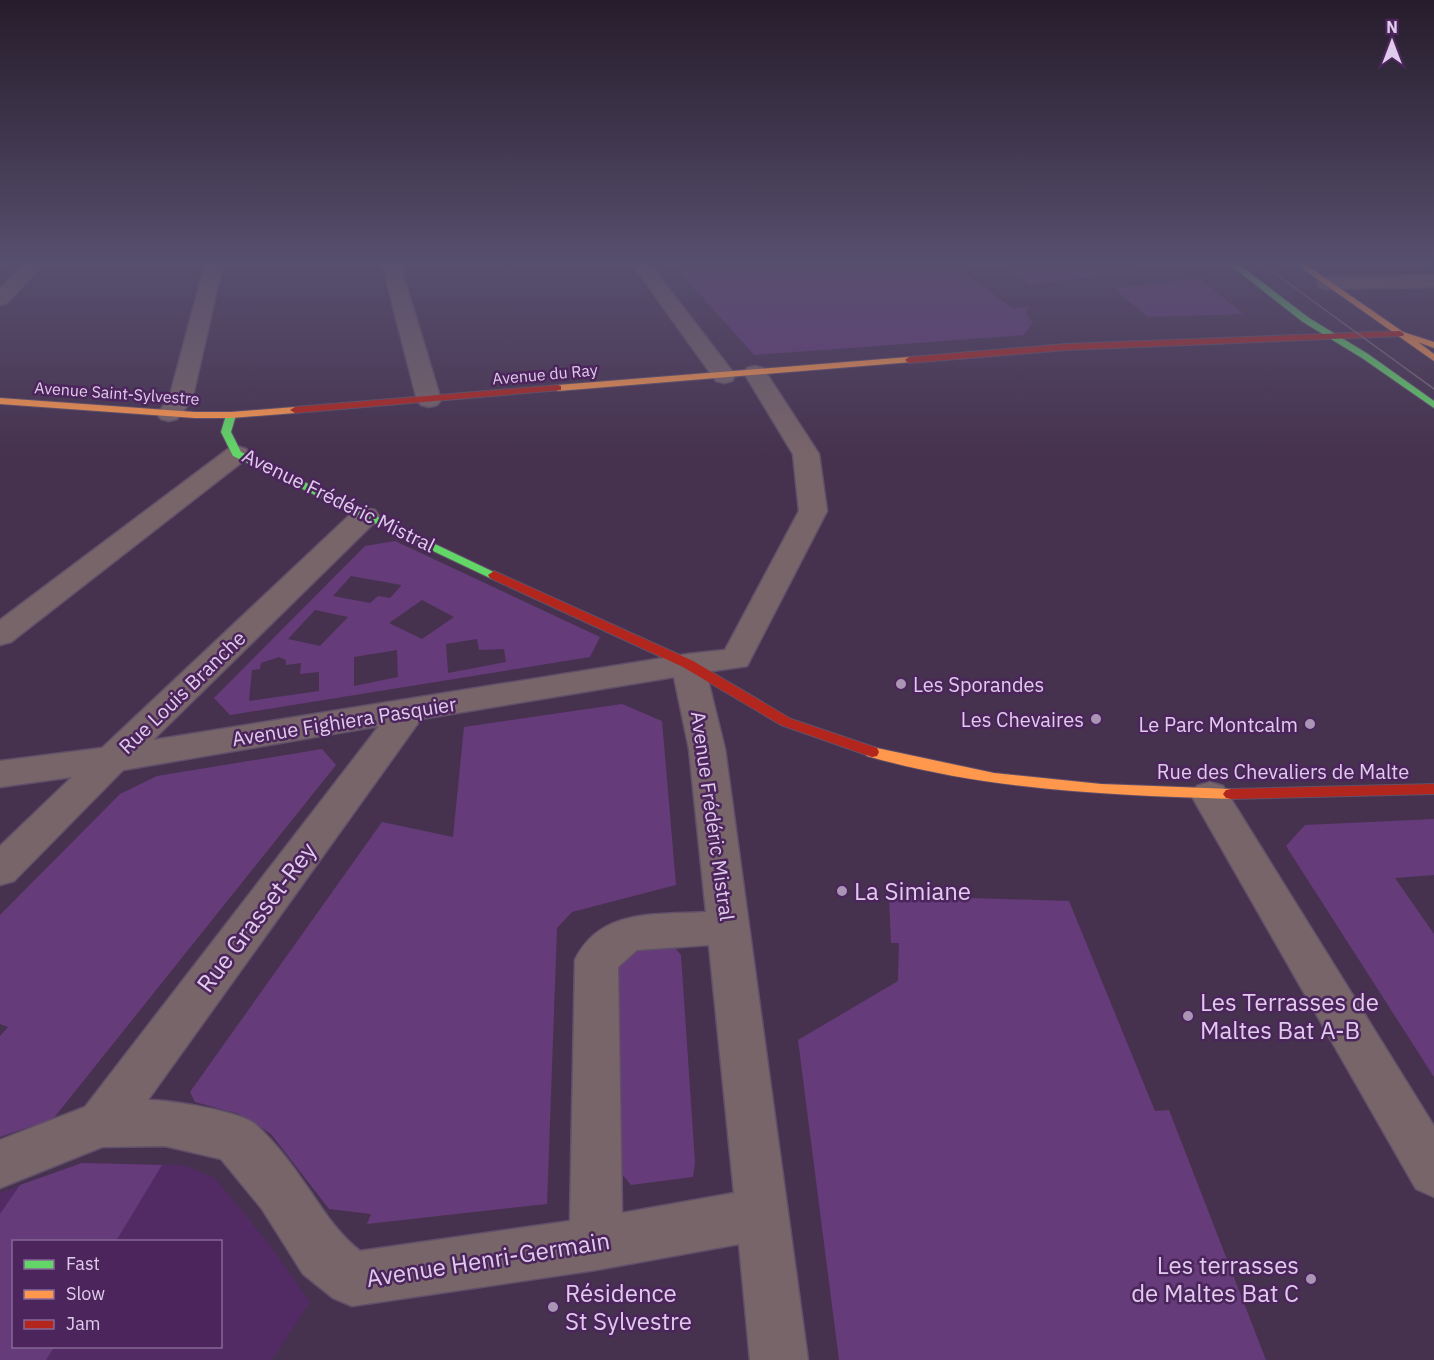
<svg xmlns="http://www.w3.org/2000/svg" width="1434" height="1360" viewBox="0 0 1434 1360" font-family="'IBM Plex Sans',sans-serif">
<style>
.built{fill:#522b64;fill-rule:evenodd}
.green{fill:#663b7a;fill-rule:evenodd}
.lines{fill:none;stroke-linecap:round;stroke-linejoin:round}
.street-casing{stroke:#615069;stroke-width:3}
.fast-casing{stroke:#615069;stroke-width:2}
.slow-casing{stroke:#615069;stroke-width:2}
.jam-casing{stroke:#615069;stroke-width:2}
.street{fill:#78656a;fill-rule:evenodd}
.fast{fill:#63d668;fill-rule:evenodd}
.slow{fill:#ff974d;fill-rule:evenodd}
.jam{fill:#b3261e;fill-rule:evenodd}
.tram{stroke:#7b6a77;stroke-width:1.5}
.poi-dot{fill:#ab95b5;stroke:#4b255c;stroke-width:2}
.labels{text-anchor:middle;dominant-baseline:central;stroke-width:5;stroke-linejoin:round;paint-order:stroke}
.far-street-label{font-size:16px;fill:#e1cbec;stroke:#4b255c}
.street-label{font-size:20px;fill:#e1cbec;stroke:#4b255c}
.poi-label{font-size:20px;fill:#e1cbec;stroke:#4b255c;text-anchor:end}
.near-poi-label{font-size:24px;fill:#e1cbec;stroke:#4b255c;text-anchor:start}
.near-street-label{font-size:24px;fill:#e1cbec;stroke:#4b255c}
</style>
<rect width="100%" height="100%" fill="#46324f"/>
<path class="built" d="M82,1163L184,1165L215,1178L269,1244L310,1302L272,1360H0V1193ZM14,1242H220V1346H14Z"/>
<g class="green">
<path d="M673,264H951L1014,309L1029,307L1025,314L1033,322L1024,335L754,355Z"/>
<path d="M999,264H1176L1177,265L1030,285Z"/>
<path d="M1199,278L1243,314L1148,317L1114,289Z"/>
<path d="M395,541L600,637L590,657L230,715L214,698L365,546ZM351,576L401,585V586L390,598L378,596L370,603L333,596ZM422,600L454,617L422,639L389,623ZM315,610L348,617L320,646L288,639ZM477,639L479,650L504,649L506,662L448,673L446,644ZM397,650L398,677L354,686V657ZM279,657L286,660V665L301,663L300,674L319,672V691L249,701L252,670L260,669L261,663Z"/>
<path d="M622,704L662,721L676,885L572,912L557,928L547,1204L367,1224L371,1214L329,1209L271,1134L239,1114L195,1102L190,1092L382,822L453,837L464,727Z"/>
<path d="M322,749L336,765L53,1119L0,1137V1036L8,1027L0,1024V915L120,794L157,776Z"/>
<path d="M1434,819V875L1395,878L1434,934V1077L1286,846L1305,825Z"/>
<path d="M911,896L1069,901L1155,1111L1169,1110L1266,1360H839L798,1040L898,981L899,943H891L889,897Z"/>
<path d="M674,947L681,955L695,1163L693,1177L631,1185L618,1169L617,960L631,949Z"/>
<path d="M82,1163L162,1165L116,1241L14,1242V1346L54,1347L46,1360H0V1214L20,1185Z"/>
</g>
<g class="lines">
<g class="street-casing">
<g id="street">
<path d="M25,264H44L7,303L0,305V288Z"/>
<path d="M205,264H223L192,400L177,419L169,421L161,419L157,414L169,399Z"/>
<path d="M382,264H400L441,400L437,405L429,407L421,405L417,400Z"/>
<path d="M632,264H650L732,371L735,376L732,381L724,383L716,381Z"/>
<path d="M1434,275V287L1326,289L1319,287L1317,283L1319,279L1326,277Z"/>
<path d="M755,366L763,368L819,454L827,511L747,666L706,672L725,749L808,1360H750L739,1244L596,1270L352,1306L333,1298L303,1274L262,1209L221,1159L165,1146L102,1147L0,1188V1140L85,1107L379,726L123,770L14,881L0,885V846L72,777L0,787V761L102,748L355,510L365,508L375,510L379,516L375,522L153,740L688,654L725,650L799,511L793,454L744,373L747,368ZM674,677L689,749L706,912C657,915 600,908 575,960L570,1221L360,1251C335,1231 323,1209 305,1184C291,1163 273,1140 255,1124C240,1111 168,1100 148,1100L421,719ZM709,945L734,1193L622,1213L618,967L637,950Z"/>
<path d="M237,446L246,449L250,454L246,459L11,642L0,645V620L228,449Z"/>
<path d="M1210,782L1223,786L1434,1126V1197L1416,1189L1191,795L1197,786Z"/>
</g>
</g>
<g class="fast-casing">
<g id="fast">
<path d="M1229,264H1238L1309,318L1368,354L1434,401V408L1362,358L1303,322Z"/>
<path d="M231,412L236,415L231,432L241,452L500,575L494,579L490,578L233,456L221,432L226,415Z"/>
</g>
</g>
<g class="slow-casing">
<g id="slow">
<path d="M1296,264H1305L1403,332L1434,342V348L1418,342L1434,354V361Z"/>
<path d="M909,357L913,360L912,362L558,391L553,388L558,385Z"/>
<path d="M0,398L195,412H231L295,407L300,410L295,413L231,418H195L0,404Z"/>
<path d="M872,747L994,773L1101,784L1231,789L1236,790L1239,794L1236,798L1231,799C1108,795 986,790 867,756L865,752L867,748Z"/>
</g>
</g>
<g class="jam-casing">
<g id="jam">
<path d="M1400,331L1404,334L1403,336L1066,350L909,363L905,360L909,357L1066,344Z"/>
<path d="M558,385L561,386V390L295,413L290,410L295,407Z"/>
<path d="M494,571L693,661L791,719L877,748L879,752L877,756L872,757L781,725L683,667L490,578L488,575Z"/>
<path d="M1434,784V794L1231,799L1226,798L1223,794L1226,790L1231,789Z"/>
</g>
</g>
<use href="#street" class="street"/>
<use href="#fast" class="fast"/>
<use href="#slow" class="slow"/>
<use href="#jam" class="jam"/>
<path class="tram" d="M1262,264L1434,389"/>
</g>
<linearGradient id="sky" x2="0" y2="1"><stop stop-color="#261c2b"/><stop offset="0.58" stop-color="#574f6e"/><stop offset="1" stop-color="#574f6e" stop-opacity="0"/></linearGradient>
<rect width="1434" height="454" fill="url(#sky)"/>
<g class="poi-dot">
<circle cx="901" cy="684" r="6"/>
<circle cx="1096" cy="719" r="6"/>
<circle cx="1310" cy="724" r="6"/>
<circle cx="842" cy="891" r="6"/>
<circle cx="1188" cy="1016" r="6"/>
<circle cx="1311" cy="1279" r="6"/>
<circle cx="553" cy="1307" r="6"/>
</g>
<g class="labels">
<g class="far-street-label">
<text transform="translate(545 374) rotate(-5)">Avenue du Ray</text>
<text transform="translate(117 393) rotate(4)">Avenue Saint-Sylvestre</text>
</g>
<g class="street-label">
<text transform="translate(339 500) rotate(26)">Avenue Frédéric Mistral</text>
<text transform="translate(182 692) rotate(-44)">Rue Louis Branche</text>
<text transform="translate(344 721) rotate(-9)">Avenue Fighiera Pasquier</text>
<text x="1283" y="771">Rue des Chevaliers de Malte</text>
<text transform="translate(713 816) rotate(82)">Avenue Frédéric Mistral</text>
</g>
<g class="poi-label">
<text x="913" y="684" text-anchor="start">Les Sporandes</text>
<text x="1084" y="719">Les Chevaires</text>
<text x="1298" y="724">Le Parc Montcalm</text>
</g>
<g class="near-poi-label">
<text x="854" y="891">La Simiane</text>
<text x="1200" y="1002">Les Terrasses de<tspan x="1200" dy="28">Maltes Bat A-B</tspan></text>
<text x="1299" y="1265" text-anchor="end">Les terrasses<tspan x="1299" dy="28">de Maltes Bat C</tspan></text>
<text x="565" y="1293">Résidence<tspan x="565" dy="28">St Sylvestre</tspan></text>
</g>
<g class="near-street-label">
<text transform="translate(256 917) rotate(-53)">Rue Grasset-Rey</text>
<text transform="translate(488 1259) rotate(-9)">Avenue Henri-Germain</text>
</g>
</g>
<rect x="12" y="1240" width="210" height="108" fill="#4b255c" stroke="#876796" stroke-width="1.5"/>
<rect x="24" y="1260" width="30" height="9" fill="#63d668" stroke="#876796" stroke-width="1.5"/>
<text x="66" y="1270" font-size="18" fill="#e1cbec">Fast</text>
<rect x="24" y="1290" width="30" height="9" fill="#ff974d" stroke="#876796" stroke-width="1.5"/>
<text x="66" y="1300" font-size="18" fill="#e1cbec">Slow</text>
<rect x="24" y="1320" width="30" height="9" fill="#b3261e" stroke="#876796" stroke-width="1.5"/>
<text x="66" y="1330" font-size="18" fill="#e1cbec">Jam</text>
<g transform="translate(1392 42)" stroke="#4b255c" stroke-width="4.5" paint-order="stroke">
<path d="M0-4.5L10 22L0 15L-10 22Z" fill="#e1cbec"/>
<text y="-9" font-size="16" font-weight="bold" text-anchor="middle" fill="#e1cbec">N</text>
</g>
</svg>
